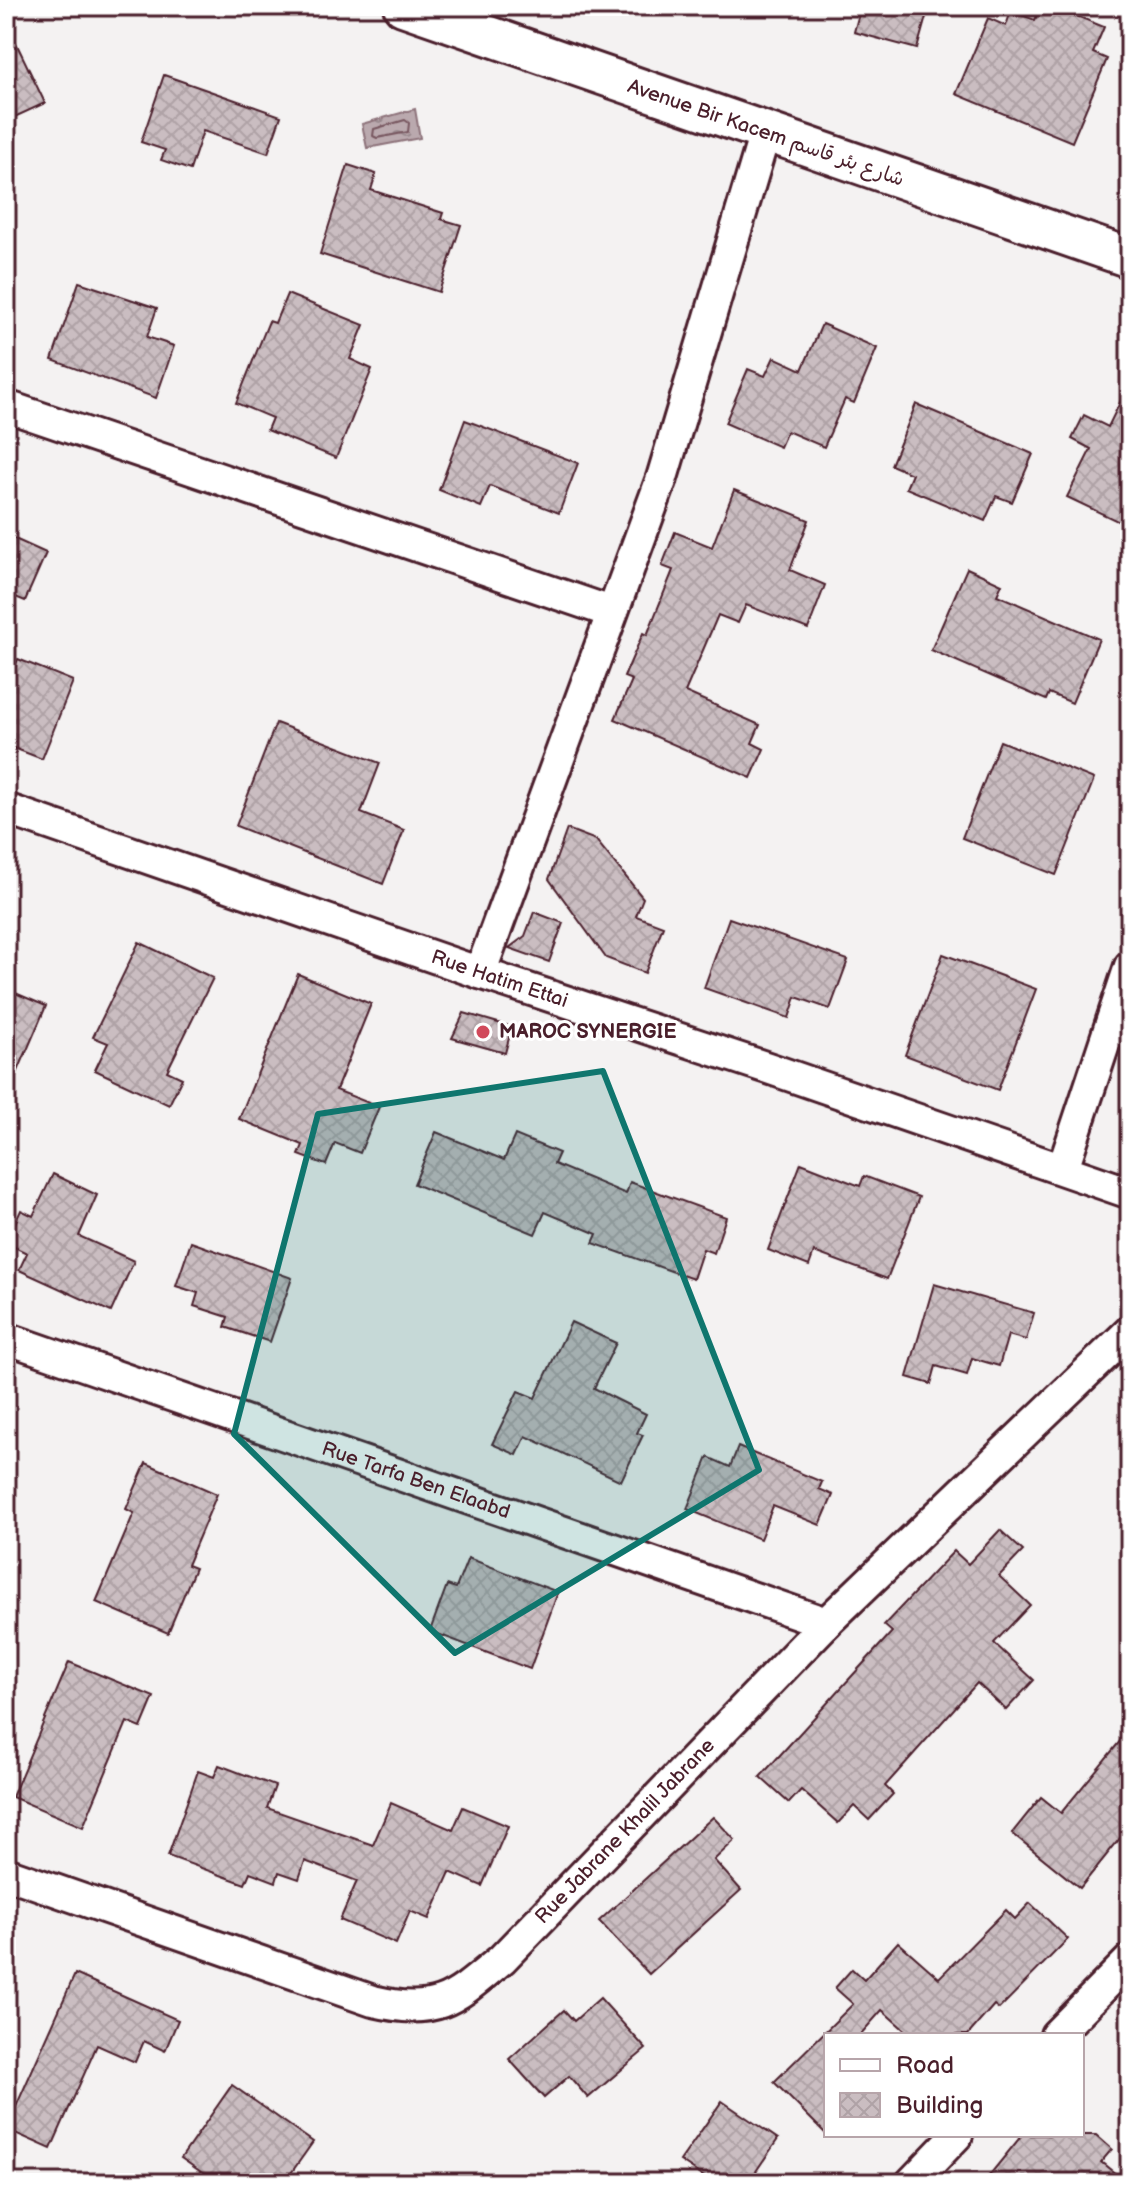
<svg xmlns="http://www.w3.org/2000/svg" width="1136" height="2189" viewBox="0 0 1136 2189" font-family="'Balsamiq Sans','Playpen Sans Arabic',sans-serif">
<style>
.water{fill:url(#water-ripples);stroke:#8d727a;stroke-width:2}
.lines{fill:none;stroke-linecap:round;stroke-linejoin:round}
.shore{stroke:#77565f;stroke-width:2}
.building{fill:url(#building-cross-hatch);stroke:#4a1f2b;stroke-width:2}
.minor-casing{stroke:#4a1f2b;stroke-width:36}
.tertiary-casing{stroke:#4a1f2b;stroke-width:44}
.minor{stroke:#fff;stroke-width:30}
.tertiary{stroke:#fff;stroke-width:38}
.marked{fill:#0f766e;fill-opacity:0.2;stroke:#0f766e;stroke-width:6;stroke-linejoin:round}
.poi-dot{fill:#d1495b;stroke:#fff;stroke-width:3}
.labels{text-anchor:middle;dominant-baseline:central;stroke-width:6;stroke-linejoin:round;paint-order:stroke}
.street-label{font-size:20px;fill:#4a1f2b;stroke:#fff}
.poi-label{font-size:20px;font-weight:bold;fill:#4a1f2b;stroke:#fff;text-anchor:start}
</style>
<defs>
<pattern id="water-ripples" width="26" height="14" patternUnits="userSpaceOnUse" patternTransform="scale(2)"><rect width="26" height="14" fill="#baa9ae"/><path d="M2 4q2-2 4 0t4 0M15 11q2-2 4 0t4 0" fill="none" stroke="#99898e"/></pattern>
<pattern id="building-cross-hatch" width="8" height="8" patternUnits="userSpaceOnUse" patternTransform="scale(2)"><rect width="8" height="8" fill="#cabdc1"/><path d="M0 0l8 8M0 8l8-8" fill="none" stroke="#afa2a6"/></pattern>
</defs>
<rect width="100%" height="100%" fill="#f4f2f2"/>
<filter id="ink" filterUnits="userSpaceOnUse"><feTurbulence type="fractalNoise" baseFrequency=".0125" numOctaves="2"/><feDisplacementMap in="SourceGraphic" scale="16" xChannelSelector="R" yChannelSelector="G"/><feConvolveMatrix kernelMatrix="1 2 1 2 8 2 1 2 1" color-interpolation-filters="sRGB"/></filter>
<g filter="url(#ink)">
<path class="water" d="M415,109L420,138L367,148L362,124Z"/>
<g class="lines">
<path class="shore" d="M405,120L409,123L408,132L377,138L373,136L374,129Z"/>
</g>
<g class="building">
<path d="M861,6H929L917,49L854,32Z"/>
<path d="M1041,6H1052L1104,27L1093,53L1107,59L1072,142L956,94L988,18L1006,26L1011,11L1035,20Z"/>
<path d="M6,22L45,103L6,121Z"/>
<path d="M164,75L281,116L268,153L203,131L190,170L161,160L165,150L141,142Z"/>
<path d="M348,165L376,174L371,190L443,213L441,219L461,225L439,292L320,254Z"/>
<path d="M79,282L157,308L147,337L174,346L156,398L52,360Z"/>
<path d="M287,294L364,325L350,359L372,369L336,458L267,430L272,418L236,403L269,321L275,323Z"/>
<path d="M822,324L877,348L854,403L845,399L824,447L787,431L780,447L725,423L748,369L765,376L774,357L802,370Z"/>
<path d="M1130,382V527L1067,497L1091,449L1072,439L1084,415L1108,427Z"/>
<path d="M916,404L1033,454L1012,502L996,496L985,521L906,488L912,474L891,465Z"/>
<path d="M465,420L578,463L559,513L490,486L481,507L439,490Z"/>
<path d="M734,490L809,520L790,570L825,585L808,629L746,605L738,623L718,615L685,692L760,725L752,743L764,749L751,778L615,719L632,680L624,677L643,633L647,635L673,570L662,566L675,532L712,547Z"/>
<path d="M6,535L46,553L25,601L6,593Z"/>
<path d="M967,568L1002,584L997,595L1099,639L1072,703L1049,693L1046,700L931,650Z"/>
<path d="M18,659L73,681L42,759L6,745V689Z"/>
<path d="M276,723L380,763L361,813L404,830L383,884L236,826Z"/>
<path d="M1000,741L1094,779L1056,875L962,838Z"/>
<path d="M567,829L596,840L643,898L636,916L663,926L645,973L606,958L549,879Z"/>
<path d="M534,912L563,923L549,962L509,948L525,936Z"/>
<path d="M729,918L848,960L830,1009L796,997L789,1018L704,988Z"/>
<path d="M139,942L213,978L167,1071L182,1078L169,1105L95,1070L108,1043L93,1037Z"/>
<path d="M943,954L1036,989L998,1090L905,1055Z"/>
<path d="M298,974L371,1004L336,1090L379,1107L360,1153L335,1143L326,1165L299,1155L303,1145L239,1119Z"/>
<path d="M6,989L46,1006L6,1099Z"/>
<path d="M464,1013L512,1027L505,1053L452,1038Z"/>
<path d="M436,1132L504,1160L515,1135L559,1153L554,1164L626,1194L630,1182L726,1217L714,1253L703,1249L693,1279L593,1243L597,1234L545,1212L535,1234L414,1184Z"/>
<path d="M801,1163L860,1186L864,1176L919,1197L887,1279L814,1252L809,1266L768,1250Z"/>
<path d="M53,1174L97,1195L79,1236L134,1261L111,1312L19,1270L27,1253L6,1243L21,1210L33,1216Z"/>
<path d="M191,1242L292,1278L270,1342L225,1327L228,1317L194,1306L198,1293L176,1286Z"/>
<path d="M934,1284L1034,1313L1026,1340L1008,1335L999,1366L972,1358L967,1375L936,1366L931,1384L907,1377Z"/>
<path d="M571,1322L616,1343L594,1388L646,1414L637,1433L643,1435L621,1481L526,1436L517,1455L492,1444L518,1391L535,1398Z"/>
<path d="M738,1447L822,1482L819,1489L833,1495L820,1525L773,1506L760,1539L687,1509L708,1457L730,1467Z"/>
<path d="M146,1463L217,1494L187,1565L195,1568L168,1633L96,1602L134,1513L126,1509Z"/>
<path d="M1000,1530L1023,1551L999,1576L1030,1605L994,1643L1034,1680L1006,1710L977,1683L885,1786L893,1794L869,1820L854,1806L838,1823L801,1790L789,1803L760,1777L892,1632L884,1625L954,1551L968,1564Z"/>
<path d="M468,1558L558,1592L530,1669L430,1631L447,1585L456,1588Z"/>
<path d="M69,1662L154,1697L141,1728L127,1722L83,1827L12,1797Z"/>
<path d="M1130,1729V1826L1080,1888L1012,1833L1041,1797L1061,1813Z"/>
<path d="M219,1765L275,1786L267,1808L373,1845L391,1803L453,1830L463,1807L508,1826L482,1886L450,1872L429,1919L410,1911L396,1944L340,1920L357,1881L305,1861L299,1879L279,1872L276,1882L250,1872L245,1884L168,1856L198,1771L214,1777Z"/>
<path d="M713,1817L735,1840L714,1860L741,1890L649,1974L599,1921Z"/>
<path d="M1030,1903L1068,1939L999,2009L994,2005L968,2035H910L882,2010L860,2035H826V2134L774,2082L853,2004L835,1988L852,1969L864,1980L898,1942L939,1978L1006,1910L1015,1919Z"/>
<path d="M75,1974L178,2020L165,2051L144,2041L135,2062L97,2045L51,2149L6,2129Z"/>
<path d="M600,1998L646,2049L588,2098L569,2076L544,2098L509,2059L564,2010L574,2021Z"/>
<path d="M232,2085L313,2142L284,2183H217L181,2158Z"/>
<path d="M722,2101L778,2139L748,2183H713L680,2161Z"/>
<path d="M1022,2135H1096L1112,2149L1101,2162L1127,2183H983Z"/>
</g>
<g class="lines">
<g class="minor-casing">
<g id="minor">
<path d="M6,406L611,612"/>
<path id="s1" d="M6,809L480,973L768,1068L1130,1193"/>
<path d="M480,973L662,478L765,133"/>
<path d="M1063,1168L1130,966"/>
<path id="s2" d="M6,1338L826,1623"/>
<path id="s3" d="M6,1873L373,2001C438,2016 453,2000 502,1959L826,1623L1130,1331"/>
<path d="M1056,2035L1130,1960"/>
<path d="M911,2183L957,2135"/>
</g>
</g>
<g class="tertiary-casing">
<path id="tertiary" d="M403,6L1130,258"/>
</g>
<use href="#minor" class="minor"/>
<use href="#tertiary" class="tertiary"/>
</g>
</g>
<path class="marked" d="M603,1071L759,1470L455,1653L234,1434L318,1114Z"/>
<circle class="poi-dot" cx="483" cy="1032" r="8"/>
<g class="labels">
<g class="street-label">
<text transform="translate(766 133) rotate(19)">Avenue Bir Kacem شارع بئر قاسم</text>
<text stroke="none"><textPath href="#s1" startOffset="522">Rue Hatim Ettai</textPath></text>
<text stroke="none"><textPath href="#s2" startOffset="434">Rue Tarfa Ben Elaabd</textPath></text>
<text stroke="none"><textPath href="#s3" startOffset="710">Rue Jabrane Khalil Jabrane</textPath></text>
</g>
<g class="poi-label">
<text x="499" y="1032">MAROC SYNERGIE</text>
</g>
</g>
<rect width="1136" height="2189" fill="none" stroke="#fff" stroke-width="32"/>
<rect x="16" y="16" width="1104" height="2157" fill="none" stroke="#4a1f2b" stroke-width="3" filter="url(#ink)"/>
<rect x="824" y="2033" width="260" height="104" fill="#ffffff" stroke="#b7a5aa" stroke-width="2"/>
<rect x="840" y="2059" width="40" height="12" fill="#ffffff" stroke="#b7a5aa" stroke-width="2"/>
<text x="896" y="2073" font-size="24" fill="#4a1f2b">Road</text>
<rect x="840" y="2093" width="40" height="24" fill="url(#building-cross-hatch)" stroke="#b7a5aa" stroke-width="2"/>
<text x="896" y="2113" font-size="24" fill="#4a1f2b">Building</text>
</svg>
